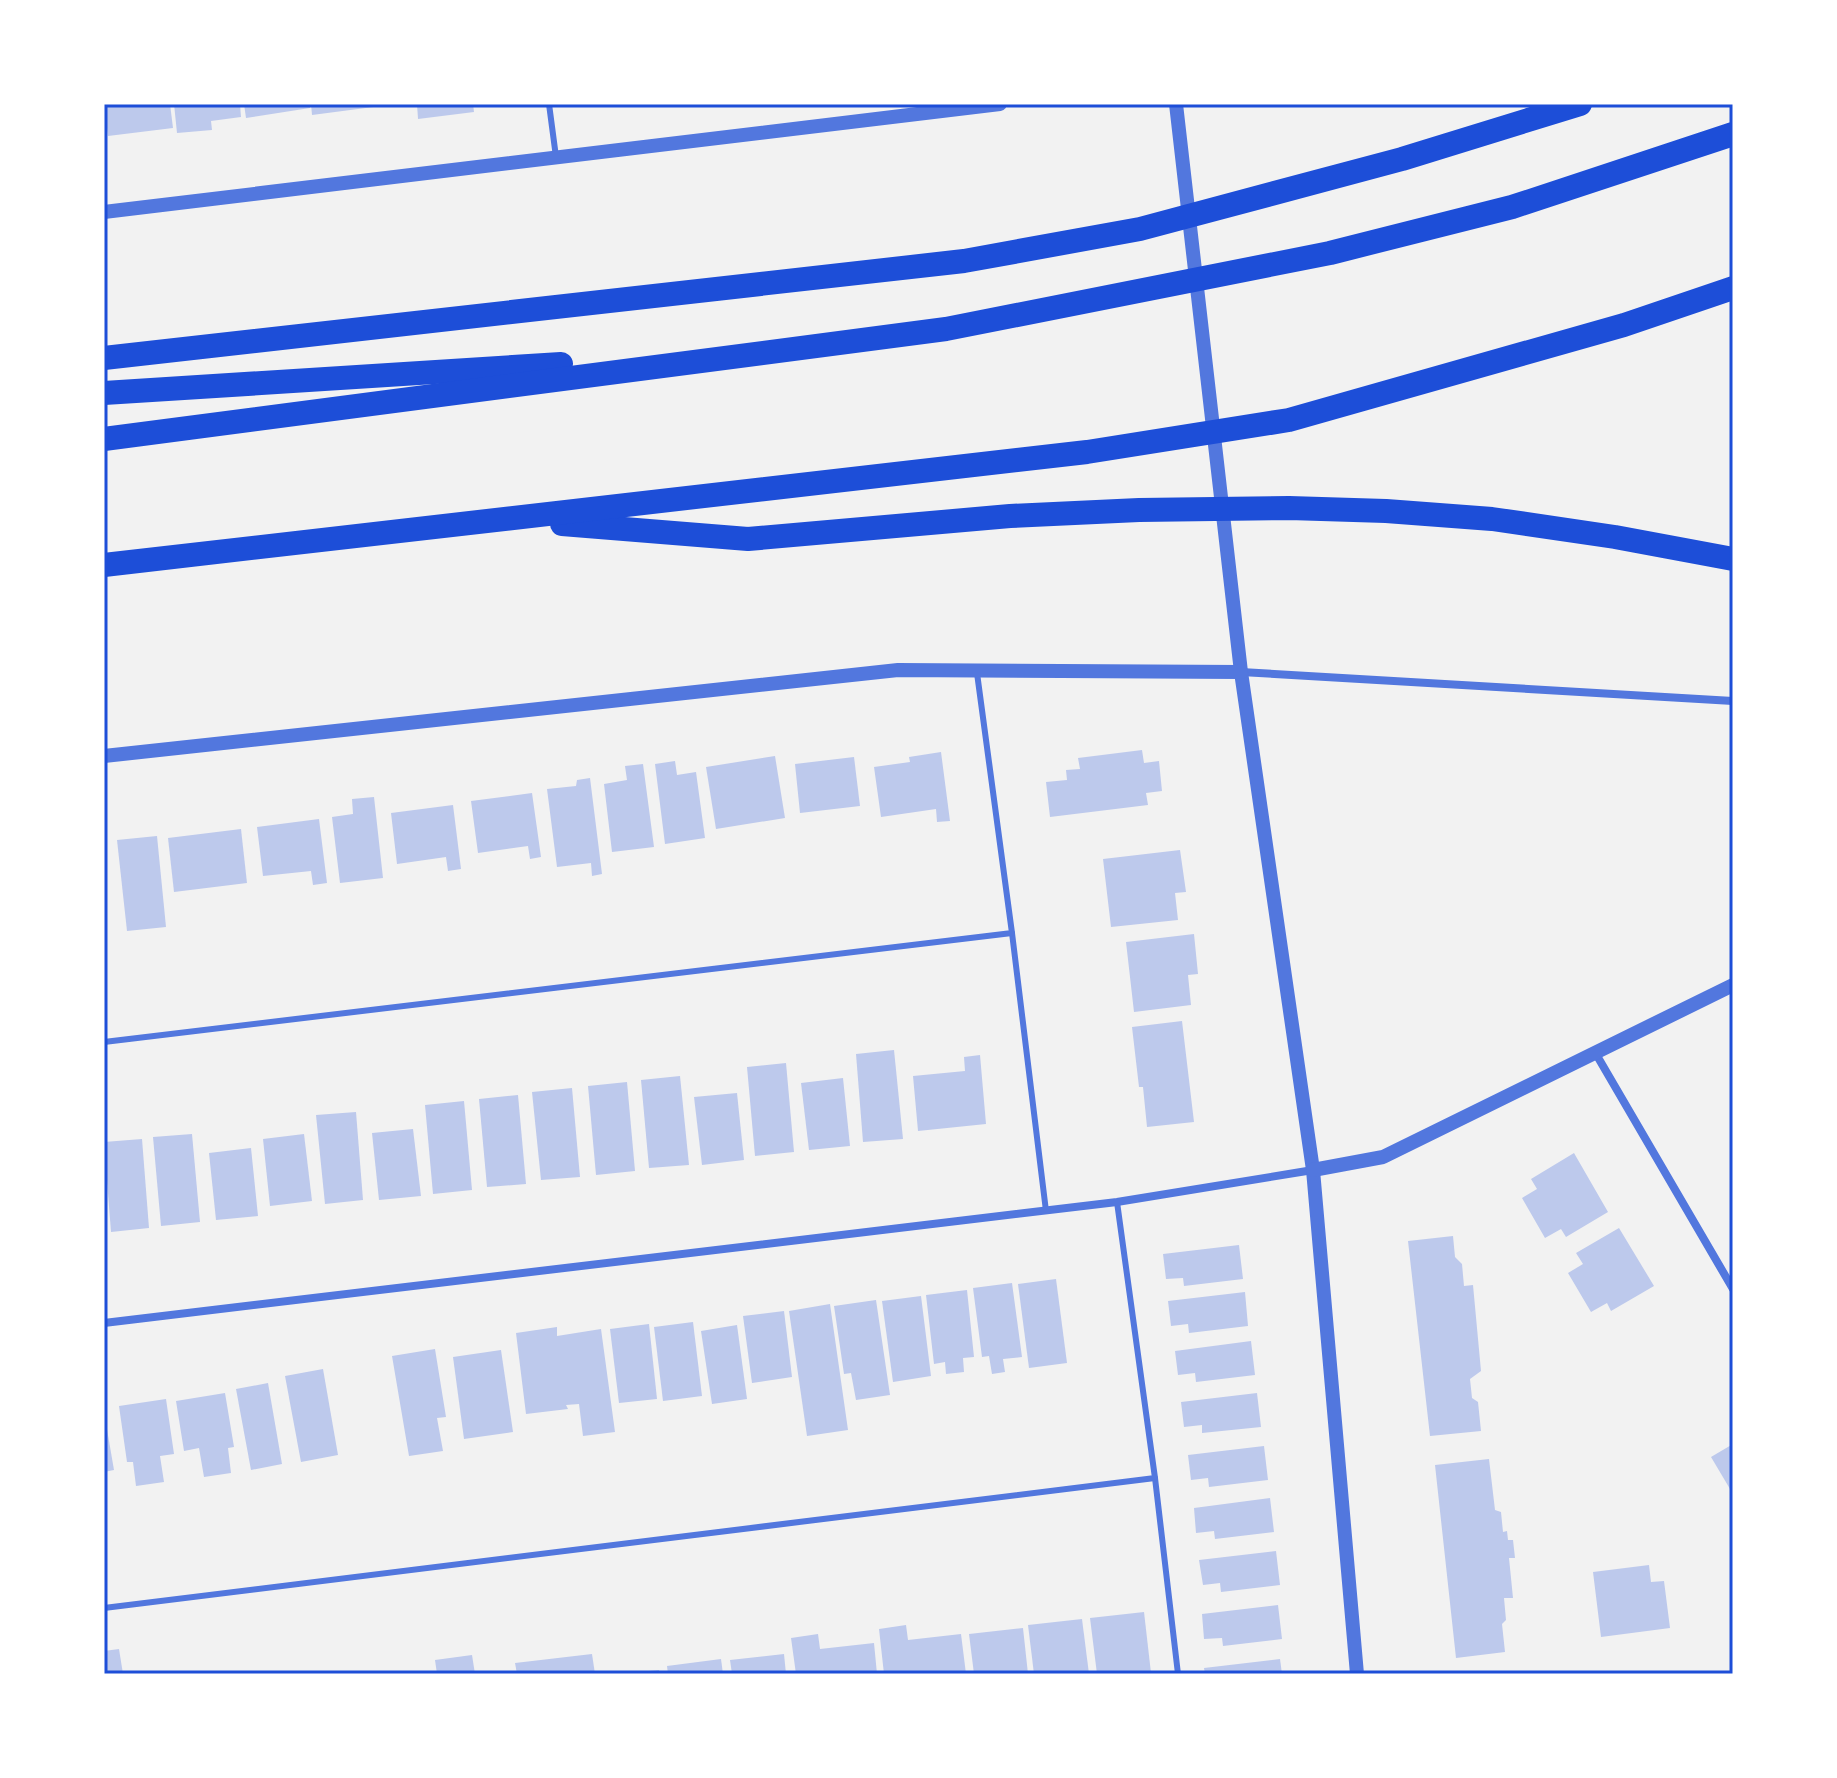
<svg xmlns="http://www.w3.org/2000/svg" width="1837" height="1778" viewBox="0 0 1837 1778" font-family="Poppins,sans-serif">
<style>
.building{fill:#bdc9ec}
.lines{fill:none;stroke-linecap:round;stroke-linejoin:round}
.service{stroke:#5277de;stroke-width:6}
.minor{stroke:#5277de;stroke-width:8}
.tertiary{stroke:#5277de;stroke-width:14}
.motorway{stroke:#1d4ed8;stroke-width:24}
.neatline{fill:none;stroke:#1d4ed8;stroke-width:3}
</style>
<rect width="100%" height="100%" fill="#f2f2f2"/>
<g class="building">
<path d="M104,104H170L173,128L108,136Z"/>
<path d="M174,104H240L241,117L211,121L212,130L177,133Z"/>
<path d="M244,104H310V108L246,118Z"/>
<path d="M311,104H381V106L312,115Z"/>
<path d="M417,104H473L474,112L418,119Z"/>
<path d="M1142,750L1144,763L1159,761L1162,791L1146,793L1148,805L1050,817L1046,782L1067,780L1066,770L1080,769L1078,758Z"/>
<path d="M941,752L950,821L937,822L936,809L881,817L874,767L910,762L909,757Z"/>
<path d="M775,756L785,818L716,829L706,767Z"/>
<path d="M854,757L860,806L800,813L795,764Z"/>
<path d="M675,761L677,775L696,772L705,838L665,844L655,764Z"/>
<path d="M643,764L654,847L612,852L604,784L627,780L625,766Z"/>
<path d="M590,778L602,874L592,876L591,863L557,867L547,789L576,786L577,780Z"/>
<path d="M532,793L541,857L530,859L528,846L478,853L471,801Z"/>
<path d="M374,797L383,878L340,883L332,817L353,814L352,799Z"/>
<path d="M453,805L461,869L448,871L446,857L397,864L391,813Z"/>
<path d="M319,819L327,883L313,885L311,871L263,876L257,827Z"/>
<path d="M241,829L247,883L174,892L168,838Z"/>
<path d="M157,836L166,927L127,931L117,840Z"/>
<path d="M1180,850L1186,892L1175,893L1178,920L1111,927L1103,859Z"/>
<path d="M1194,934L1198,974L1188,975L1191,1005L1134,1012L1126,942Z"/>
<path d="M1182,1021L1194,1122L1147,1127L1143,1087H1139L1132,1027Z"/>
<path d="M894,1050L903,1139L863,1142L856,1054Z"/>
<path d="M980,1055L986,1124L918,1131L913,1076L965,1071L964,1057Z"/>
<path d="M786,1063L794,1152L755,1156L747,1067Z"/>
<path d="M680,1076L689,1165L649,1168L641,1080Z"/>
<path d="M843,1078L850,1146L809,1150L801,1083Z"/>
<path d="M627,1082L635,1171L596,1175L588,1086Z"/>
<path d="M572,1088L580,1177L541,1180L532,1092Z"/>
<path d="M737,1093L744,1160L702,1165L694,1097Z"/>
<path d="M518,1095L526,1184L487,1187L479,1099Z"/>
<path d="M464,1101L472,1190L433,1194L425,1105Z"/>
<path d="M356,1112L363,1200L325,1204L316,1115Z"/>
<path d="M413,1129L421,1196L379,1200L372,1133Z"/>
<path d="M192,1134L200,1222L161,1226L153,1137Z"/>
<path d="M304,1134L312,1201L270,1206L263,1139Z"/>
<path d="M142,1139L149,1228L111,1232L104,1142Z"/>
<path d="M251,1148L258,1216L216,1220L209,1153Z"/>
<path d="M1574,1153L1608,1212L1566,1237L1561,1229L1545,1238L1522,1198L1537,1189L1531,1179Z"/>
<path d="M1619,1228L1654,1286L1611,1311L1607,1303L1591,1312L1568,1273L1583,1264L1576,1253Z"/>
<path d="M1453,1236L1455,1257L1462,1264L1464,1286L1473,1285L1481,1371L1470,1379L1472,1398L1478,1402L1481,1431L1430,1436L1408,1241Z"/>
<path d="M1239,1245L1243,1279L1184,1286L1183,1278L1166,1279L1163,1254Z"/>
<path d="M1056,1279L1067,1363L1029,1368L1018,1284Z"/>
<path d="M1012,1283L1022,1357L1003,1359L1005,1372L992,1374L989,1356L982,1357L973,1288Z"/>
<path d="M967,1290L974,1357L963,1358L964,1372L946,1374L945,1362L934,1364L926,1295Z"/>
<path d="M1245,1292L1248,1326L1189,1333L1188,1324L1171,1326L1168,1301Z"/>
<path d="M921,1296L931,1376L893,1382L882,1301Z"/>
<path d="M876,1300L890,1395L856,1400L851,1373L844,1374L834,1306Z"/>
<path d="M830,1304L848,1430L807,1436L789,1311Z"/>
<path d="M784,1311L792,1377L752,1383L743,1316Z"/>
<path d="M693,1322L702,1396L663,1401L654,1327Z"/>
<path d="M649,1324L657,1399L619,1403L610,1329Z"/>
<path d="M737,1325L747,1399L712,1404L701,1331Z"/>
<path d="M557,1327V1336L601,1329L615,1432L583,1436L579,1404L566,1405L568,1409L526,1414L516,1333Z"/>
<path d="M1251,1341L1255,1375L1196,1382L1195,1373L1178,1375L1175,1351Z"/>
<path d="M435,1349L446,1417L437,1418L443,1451L409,1456L392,1356Z"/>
<path d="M501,1350L513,1432L464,1439L453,1357Z"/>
<path d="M323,1369L338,1455L301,1462L285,1376Z"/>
<path d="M268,1383L282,1464L251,1470L236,1389Z"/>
<path d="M225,1393L234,1447L228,1448L231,1473L204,1477L199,1448L184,1451L176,1401Z"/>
<path d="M1257,1393L1261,1427L1202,1433V1425L1184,1427L1181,1402Z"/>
<path d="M166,1399L174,1454L160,1456L164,1482L136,1486L133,1462H127L119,1406Z"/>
<path d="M104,1412L114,1470L104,1472Z"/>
<path d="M1733,1444V1494L1711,1457Z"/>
<path d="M1264,1446L1268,1480L1209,1487L1208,1478L1191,1480L1188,1455Z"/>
<path d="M1489,1459L1495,1510L1501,1512L1503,1532L1507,1531L1508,1540H1513L1515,1558H1509L1513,1598H1504L1506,1620L1502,1624L1505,1652L1456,1658L1435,1465Z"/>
<path d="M1270,1498L1274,1532L1215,1539L1214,1531L1196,1533L1194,1508Z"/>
<path d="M1276,1551L1280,1585L1221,1592L1220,1583L1203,1585L1199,1560Z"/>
<path d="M1649,1565L1651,1582L1664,1581L1670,1628L1601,1637L1593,1572Z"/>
<path d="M1278,1605L1282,1639L1223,1646L1222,1638L1204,1639L1202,1614Z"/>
<path d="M1144,1612L1151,1673L1097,1674L1090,1618Z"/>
<path d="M1082,1619L1089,1674H1034L1028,1625Z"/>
<path d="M906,1625L908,1640L961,1634L966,1674H884L879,1629Z"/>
<path d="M1023,1628L1028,1674H974L969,1634Z"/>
<path d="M818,1634L820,1649L874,1643L877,1674H796L791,1638Z"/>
<path d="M119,1649L123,1674H104V1651Z"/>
<path d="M592,1654L595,1674H517L515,1663Z"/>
<path d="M784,1654L786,1674H732L730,1660Z"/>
<path d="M472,1655L475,1674H437L435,1660Z"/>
<path d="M721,1659L723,1674H668L667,1666Z"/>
<path d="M1280,1659L1282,1674H1205L1204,1668Z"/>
<path d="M659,1670L660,1674H638V1672Z"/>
</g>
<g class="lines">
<g class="service">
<path d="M549,104L556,157"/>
<path d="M1012,933L1046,1211"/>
<path d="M104,1042L1012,933L977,673"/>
<path d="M1155,1478L1178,1674"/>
<path d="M104,1608L1155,1478L1117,1202"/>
</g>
<g class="minor">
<path d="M1241,672L1733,701"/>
<path d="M1596,1054L1733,1289"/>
<path d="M104,1323L1117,1202L1313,1170"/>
</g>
<g class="tertiary">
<path d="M1176,104L1241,672L1313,1170L1357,1674"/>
<path d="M104,212L1000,104"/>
<path d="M104,756L898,670L1241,672"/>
<path d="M1313,1170L1383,1157L1733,985"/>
</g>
<g class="motorway">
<path d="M104,358L964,261L1140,229L1402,159L1580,104"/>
<path d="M104,393L561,364"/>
<path d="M104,439L946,329L1330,253L1512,207L1733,134"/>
<path d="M562,524L748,539L1010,516L1139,510L1289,508L1386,511L1492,519L1615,537L1733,559"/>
<path d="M104,565L1087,452L1289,420L1624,325L1733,288"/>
</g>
</g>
<rect width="1837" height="1778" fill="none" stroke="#ffffff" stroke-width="212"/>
<rect x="106" y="106" width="1625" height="1566" class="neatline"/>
</svg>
